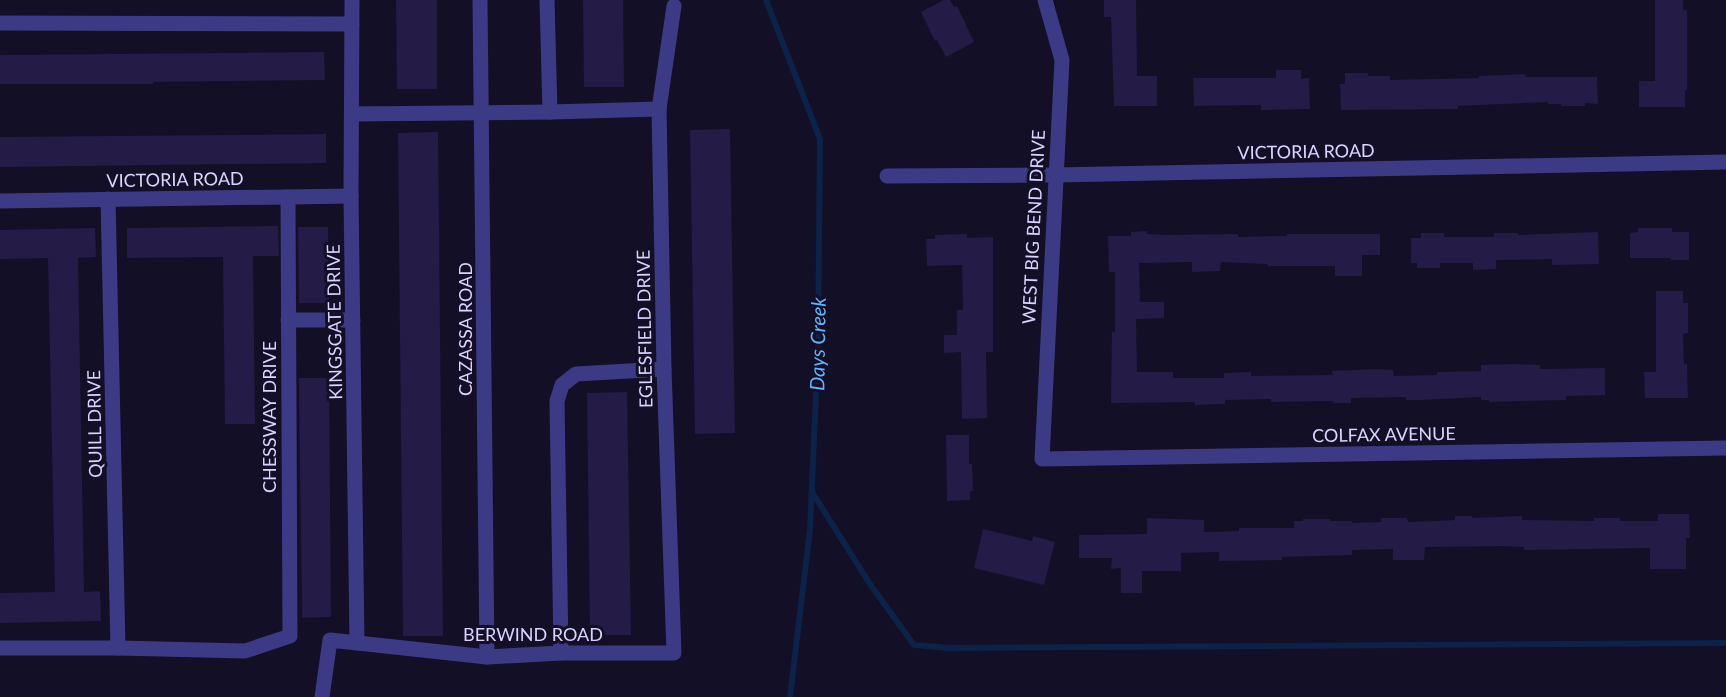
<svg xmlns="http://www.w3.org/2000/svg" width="1726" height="697" viewBox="0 0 1726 697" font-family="Lato,sans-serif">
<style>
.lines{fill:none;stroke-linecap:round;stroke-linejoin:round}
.stream{stroke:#0c2248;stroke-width:6}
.building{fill:#241b47}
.minor{stroke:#3d3a85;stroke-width:15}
.labels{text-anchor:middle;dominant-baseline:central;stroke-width:6;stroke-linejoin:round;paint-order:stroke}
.street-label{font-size:18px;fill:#d9d4ff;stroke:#130f26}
.water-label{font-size:20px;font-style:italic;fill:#62b6ff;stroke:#130f26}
</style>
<rect width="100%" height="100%" fill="#130f26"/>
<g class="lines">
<g class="stream">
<path d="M766,0L820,139L818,349L810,529L790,697"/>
<path d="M812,492L870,584L914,645L949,648L1726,643"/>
</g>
</g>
<g class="building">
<path d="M396,0H437V89H397Z"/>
<path d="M583,0H623L624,87H584Z"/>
<path d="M944,0H950L954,7L957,6L974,42L946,57L937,40L935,41L921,12Z"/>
<path d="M1104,0H1136L1137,76H1157V106H1114L1111,17H1104Z"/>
<path d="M1655,0H1683V10H1687V90H1685V107H1639V81H1655Z"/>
<path d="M324,52L325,80L153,82V84H0V55Z"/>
<path d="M1276,70H1301V79L1309,78L1310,109L1261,110V105L1194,106L1193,78H1276Z"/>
<path d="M1345,73H1368V76H1390V80L1479,78V76L1525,74L1526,77H1597L1598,104L1585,103V106H1561V104H1548V102L1458,106V109L1341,110L1340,84H1345Z"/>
<path d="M730,129L735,433L695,434L690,130Z"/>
<path d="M438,132L443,636H403L398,133Z"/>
<path d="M326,134V163L0,167V137Z"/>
<path d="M278,226L279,256H253L255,424H225L223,257L127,258V228Z"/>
<path d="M298,227H328L329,303H299Z"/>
<path d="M95,228L96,257L78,258L84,592L100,591L101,621L0,623V593L55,592L48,258L0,259V230Z"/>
<path d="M1638,228H1672V232H1689V260H1671V258H1630V233L1638,232Z"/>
<path d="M1147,231V234L1167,235L1238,234V237L1287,236V234H1380V255H1362V276H1335V266H1268L1267,264L1221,262L1220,271L1192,272V262L1139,263L1140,302H1164V318L1136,319L1137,372H1173V378H1224V373L1251,372V376L1333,375L1332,371L1376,369L1393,370L1394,376L1437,375V372L1481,371V365L1514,364L1540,365V369L1605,368V395L1566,396V400L1489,402V400H1481V397L1420,400H1406V397L1351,398V403H1333V401L1271,402V399L1225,400V404L1195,405V402L1111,403L1112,332H1115V272H1109L1108,236H1131V232Z"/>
<path d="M1598,232L1599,264L1552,265V259L1496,260V269L1473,270V263H1440V268H1417V263H1411V238H1421V233H1444V237H1494V233H1518V235Z"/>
<path d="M967,234V238L993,237V352H986L987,418L962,419L961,352L944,353V335H957V310H963L962,265L927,266L926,239H935V235Z"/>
<path d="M1656,291H1683V303H1688V333L1683,334L1684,364H1687L1688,398H1645L1644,372H1656Z"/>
<path d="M299,378H329L331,617L302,618Z"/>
<path d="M627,392L631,635H590L587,393Z"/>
<path d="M946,435H969V464H972L973,491H970V500L947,501Z"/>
<path d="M1658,514H1689L1690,538H1686V569H1650V548L1524,550V547L1502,546L1425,547L1424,560H1393V549L1352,550V555L1282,557V560L1219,561V552L1181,553V571H1142V593H1121V568L1111,569L1112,558H1079V535L1147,534V518L1204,520V532L1239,531V528H1294V521H1303V519H1330V521H1352V523L1381,522V518H1407L1408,522L1437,521L1455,520V516H1472V518L1522,516V520L1594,521V518H1620V521H1658Z"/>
<path d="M983,529L1032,541L1033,536L1055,542L1044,585L974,568Z"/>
</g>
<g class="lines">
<g class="minor">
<path d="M352,0L351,196L357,643"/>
<path d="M480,0L487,657"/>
<path d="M547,0L550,112"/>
<path d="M1045,0L1062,60L1042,459L1726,448"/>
<path d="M0,23L352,24"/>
<path d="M352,114L550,112L659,109"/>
<path d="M887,176L1055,175L1726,162"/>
<path d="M108,199L118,648"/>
<path d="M0,201L351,196"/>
<path d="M288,320H353"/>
<path d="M0,648H118L245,651L290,636L288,197"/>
<path d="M561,653L557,401L562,385L576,374L664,369"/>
<path d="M322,697L330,640L487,657L561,653H674L664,369L659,109L674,6"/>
</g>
</g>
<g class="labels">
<g class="street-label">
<text transform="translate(1306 151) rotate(-1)">VICTORIA ROAD</text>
<text transform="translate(175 179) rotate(-1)">VICTORIA ROAD</text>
<text transform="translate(1033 227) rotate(-87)">WEST BIG BEND DRIVE</text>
<text transform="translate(334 322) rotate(-91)">KINGSGATE DRIVE</text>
<text transform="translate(465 329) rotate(-90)">CAZASSA ROAD</text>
<text transform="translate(644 329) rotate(-91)">EGLESFIELD DRIVE</text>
<text transform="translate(269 417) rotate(-90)">CHESSWAY DRIVE</text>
<text transform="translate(94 424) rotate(-91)">QUILL DRIVE</text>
<text transform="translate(1384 434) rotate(-1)">COLFAX AVENUE</text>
<text x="533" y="634">BERWIND ROAD</text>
</g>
<g class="water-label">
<text transform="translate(817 344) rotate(-89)">Days Creek</text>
</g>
</g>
</svg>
